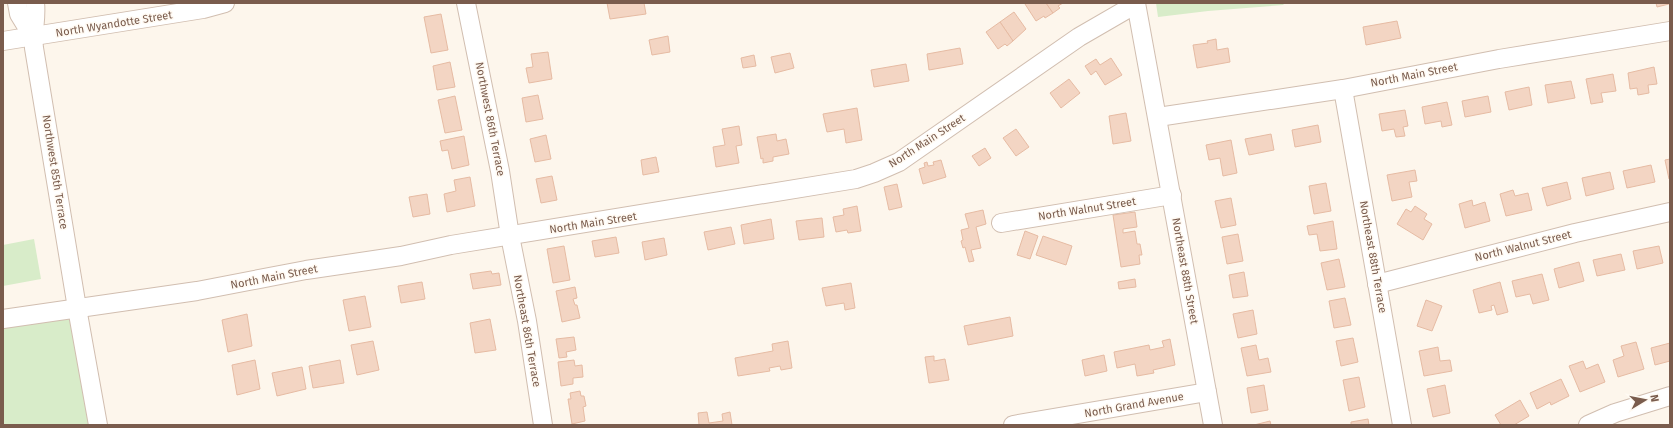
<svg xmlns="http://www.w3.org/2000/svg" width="1673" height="428" viewBox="0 0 1673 428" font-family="'Fira Sans',sans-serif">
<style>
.green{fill:#d8ecc9}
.building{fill:#f3d5c3;stroke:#e6bba3}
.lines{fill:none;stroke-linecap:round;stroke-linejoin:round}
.minor-casing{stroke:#d1beb0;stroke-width:20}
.minor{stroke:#fff;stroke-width:18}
.labels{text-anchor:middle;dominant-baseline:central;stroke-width:3;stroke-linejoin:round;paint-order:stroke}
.street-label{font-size:11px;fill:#7a5c4d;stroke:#fffaf3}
</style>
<rect width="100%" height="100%" fill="#fdf6ec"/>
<g class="green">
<path d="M1156,3H1285L1283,5L1208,11L1158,17Z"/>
<path d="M34,239L41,279L3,286V245Z"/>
<path d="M77,308L98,425H3V319Z"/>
</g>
<g class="building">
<path d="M607,3H644L646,14L610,19Z"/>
<path d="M1027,3H1046L1053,13L1045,18L1044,16L1036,21L1025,4Z"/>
<path d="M1046,3H1063L1058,6L1060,8L1053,13Z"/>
<path d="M1656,3H1669V4L1657,7Z"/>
<path d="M1014,12L1026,29L1013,41L1000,22Z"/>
<path d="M441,14L448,50L431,53L424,17Z"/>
<path d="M1397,21L1401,38L1366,45L1363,27Z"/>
<path d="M1000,22L1013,41L1007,46L1005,44L998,49L986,32Z"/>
<path d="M668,36L670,52L652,55L649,40Z"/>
<path d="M1216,39L1217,50L1228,48L1230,62L1197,68L1193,45L1208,43L1207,41Z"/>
<path d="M960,48L963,64L929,70L927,54Z"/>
<path d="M548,52L552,79L529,83L526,68L533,67L531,54Z"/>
<path d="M790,53L794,68L775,73L771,57Z"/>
<path d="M754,55L756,66L743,68L741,58Z"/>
<path d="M1111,58L1122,75L1105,85L1096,71L1091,75L1085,66L1096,59L1100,65Z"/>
<path d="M450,62L455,87L437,90L433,66Z"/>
<path d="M906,64L909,81L874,87L871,70Z"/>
<path d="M1654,67L1657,84L1648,85L1649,93L1638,95L1637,88L1630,89L1628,73Z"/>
<path d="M1613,74L1616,91L1601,93L1603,102L1591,104L1586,79Z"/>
<path d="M1069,79L1080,93L1061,108L1050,93Z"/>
<path d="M1571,81L1575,98L1548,103L1545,85Z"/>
<path d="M1529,87L1532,105L1509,110L1505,92Z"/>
<path d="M538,95L543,119L526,122L522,98Z"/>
<path d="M455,96L462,130L445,133L438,100Z"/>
<path d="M1488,96L1491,112L1465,117L1462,101Z"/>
<path d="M1447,102L1452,125L1442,127L1441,121L1425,124L1422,107Z"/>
<path d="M857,108L862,140L846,143L844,129L827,132L823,114Z"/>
<path d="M1405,110L1408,126L1403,127L1405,136L1396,137L1394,129L1382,131L1379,114Z"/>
<path d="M1126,113L1131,141L1113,144L1109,116Z"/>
<path d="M1318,125L1321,142L1295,147L1292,130Z"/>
<path d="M739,126L742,145L736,146L739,163L716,167L713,147L725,145L722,129Z"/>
<path d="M1016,129L1029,147L1016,156L1003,138Z"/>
<path d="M776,134L777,141L786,139L789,154L773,157V161L763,163V158L761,159L757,137Z"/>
<path d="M1271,134L1274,150L1249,155L1245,139Z"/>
<path d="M546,135L551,159L535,162L530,139Z"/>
<path d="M464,136L469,165L452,169L448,150L442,151L440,141Z"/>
<path d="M1231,140L1237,173L1223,176L1220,158L1209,160L1206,145Z"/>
<path d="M985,148L991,158L979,166L972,156Z"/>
<path d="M656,157L659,172L643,175L641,160Z"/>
<path d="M1670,159V179H1669L1665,160Z"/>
<path d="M941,160L946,177L923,184L919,169L925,167L924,163L927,162L928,166L934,165L933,162Z"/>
<path d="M1651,165L1655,182L1627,188L1623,171Z"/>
<path d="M1415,170L1417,181L1409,182L1412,197L1392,201L1387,175Z"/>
<path d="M1610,172L1614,189L1586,196L1582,178Z"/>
<path d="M552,176L557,200L541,203L536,179Z"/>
<path d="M470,177L475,206L447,212L444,194L456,191L454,180Z"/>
<path d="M1567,182L1571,199L1547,206L1542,188Z"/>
<path d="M1326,183L1331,211L1314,214L1309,186Z"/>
<path d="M897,184L902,207L889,210L884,187Z"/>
<path d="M1513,190L1515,196L1528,193L1532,210L1506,216L1500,194Z"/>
<path d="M427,194L430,214L413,217L409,197Z"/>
<path d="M1231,198L1236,225L1221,228L1215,201Z"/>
<path d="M1472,200L1473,206L1485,202L1490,221L1465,228L1459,204Z"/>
<path d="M857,206L861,231L848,233L847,230L836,232L833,217L844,215L843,209Z"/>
<path d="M1415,206L1427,214L1424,219L1432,224L1423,240L1397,224L1406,209L1411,212Z"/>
<path d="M983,210L986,224L976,227L981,248L971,250L974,261L969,262L965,247L963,248L961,241L963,240L961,230L969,228L965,214Z"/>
<path d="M1135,212L1137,227L1123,229V233L1135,231L1137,244H1140L1142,255H1139L1140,264L1121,267L1113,215Z"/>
<path d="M822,218L824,237L799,240L796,221Z"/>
<path d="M771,219L774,239L744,244L741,225Z"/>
<path d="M1333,221L1337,249L1320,251L1317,234L1309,235L1307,226Z"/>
<path d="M731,227L735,244L708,250L704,232Z"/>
<path d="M1025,231L1038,236L1030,259L1017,255Z"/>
<path d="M1238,234L1243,261L1227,264L1222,237Z"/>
<path d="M1043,236L1072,246L1066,265L1036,255Z"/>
<path d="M616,237L619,253L595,257L592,241Z"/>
<path d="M664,238L667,255L645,260L642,242Z"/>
<path d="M564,246L570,280L553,283L547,249Z"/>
<path d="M1659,246L1663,263L1637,269L1633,251Z"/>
<path d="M1621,254L1625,270L1597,276L1593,260Z"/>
<path d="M1339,259L1345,287L1327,290L1321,263Z"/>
<path d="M1579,262L1584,281L1559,288L1554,269Z"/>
<path d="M491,271L492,274L499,273L501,285L473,289L470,274Z"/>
<path d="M1244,272L1248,296L1233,298L1229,275Z"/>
<path d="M1542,274L1549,300L1533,304L1530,294L1516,297L1512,281Z"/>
<path d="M1135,279L1136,287L1119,289L1118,282Z"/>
<path d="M422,282L425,299L401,303L398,286Z"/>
<path d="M1500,282L1508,312L1497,315L1494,305L1491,306L1492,310L1479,313L1473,290Z"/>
<path d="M851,283L855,308L845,310L844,303L826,306L822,288Z"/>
<path d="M575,287L577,298L573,299L575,305H577L580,318L562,322L556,291Z"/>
<path d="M365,296L371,327L349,331L343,300Z"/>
<path d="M1345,298L1351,325L1334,328L1329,301Z"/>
<path d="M1426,300L1442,306L1432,331L1417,326Z"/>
<path d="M1253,310L1257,334L1238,338L1233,314Z"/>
<path d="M247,314L252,346L228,352L222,320Z"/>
<path d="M1010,317L1013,336L968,345L964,326Z"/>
<path d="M490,319L496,350L475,353L470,323Z"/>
<path d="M574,337L576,350L566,352L567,357L559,358L556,339Z"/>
<path d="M1353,338L1358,362L1341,366L1336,341Z"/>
<path d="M1170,339L1175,365L1153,370L1154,373L1137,376L1135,364L1117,368L1114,352L1149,345L1150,350L1164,347L1162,341Z"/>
<path d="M373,341L379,370L357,375L351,345Z"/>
<path d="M788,341L792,368L781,370L780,366L769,368L770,371L738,376L735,358L773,351L772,344Z"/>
<path d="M1636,342L1644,369L1618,377L1613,360L1624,356L1621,346Z"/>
<path d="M1670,343V361L1655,365L1651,348Z"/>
<path d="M1256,345L1259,360L1268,358L1271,372L1247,376L1241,348Z"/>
<path d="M1438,347L1440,361L1450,360L1452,371L1424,376L1419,351Z"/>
<path d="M1104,355L1107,371L1085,376L1082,360Z"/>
<path d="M934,356V361L945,359L949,380L929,383L925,357Z"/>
<path d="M255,360L260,389L237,395L232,365Z"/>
<path d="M340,360L344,383L313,388L309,366Z"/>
<path d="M574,360L575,366L582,365L583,377L573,378V384L561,386L558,362Z"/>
<path d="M1583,361L1586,369L1598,364L1605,382L1580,392L1569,366Z"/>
<path d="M302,367L306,389L277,396L272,373Z"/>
<path d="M1359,377L1365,407L1349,411L1343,380Z"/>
<path d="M1561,379L1569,396L1551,405L1550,402L1537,409L1530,393Z"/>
<path d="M1264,385L1268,410L1251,413L1247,388Z"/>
<path d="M1445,385L1450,413L1433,417L1427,389Z"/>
<path d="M580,391L581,396H584L586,406L583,407L585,421L572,424L568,399H571L570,393Z"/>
<path d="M1520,400L1529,416L1514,425H1501L1495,415Z"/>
<path d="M707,412L709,423L723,421L722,414L730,412L732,425H699L698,413Z"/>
<path d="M1368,419L1369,425H1351V422Z"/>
<path d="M1270,421L1271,425H1254Z"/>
</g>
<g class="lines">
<g class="minor-casing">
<g id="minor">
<path d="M17,3L19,14L33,37"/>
<path d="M35,3C37,18 32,33 34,48L77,308L98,425"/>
<path d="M466,3L500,171L510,236L527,321L543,425"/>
<path d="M1136,3L1213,425"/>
<path d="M3,41L203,9L225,3"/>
<path d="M1343,89L1402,425"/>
<path d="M1158,117L1343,89L1499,59L1670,31"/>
<path d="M1001,223L1172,195"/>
<path d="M1377,284L1575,233L1670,212"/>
<path d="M3,319L197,291L306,270L401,256L451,245L856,179L874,173L899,162L1079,37L1136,4"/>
<path d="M1013,425L1207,392"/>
<path d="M1588,425L1615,413L1670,396"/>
</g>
</g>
<use href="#minor" class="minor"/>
</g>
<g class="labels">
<g class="street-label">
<text transform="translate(114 24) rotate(-9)">North Wyandotte Street</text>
<text transform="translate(1414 75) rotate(-11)">North Main Street</text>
<text transform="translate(490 119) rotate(79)">Northwest 86th Terrace</text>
<text transform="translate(927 141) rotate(-33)">North Main Street</text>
<text transform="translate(55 172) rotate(81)">Northwest 85th Terrace</text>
<text transform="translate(1087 209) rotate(-9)">North Walnut Street</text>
<text transform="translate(593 223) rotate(-9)">North Main Street</text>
<text transform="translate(1523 246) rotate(-14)">North Walnut Street</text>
<text transform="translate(1373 257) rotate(80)">Northeast 88th Terrace</text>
<text transform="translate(1185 271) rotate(80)">Northeast 88th Street</text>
<text transform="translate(274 277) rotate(-11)">North Main Street</text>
<text transform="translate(527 331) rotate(80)">Northeast 86th Terrace</text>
<text transform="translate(1134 405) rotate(-10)">North Grand Avenue</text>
</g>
</g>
<rect width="1673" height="428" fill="none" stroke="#7a5c4d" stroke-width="8"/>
<g transform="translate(1645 400) rotate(80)" stroke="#fffaf3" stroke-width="3" paint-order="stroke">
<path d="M0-3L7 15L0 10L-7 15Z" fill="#7a5c4d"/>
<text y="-6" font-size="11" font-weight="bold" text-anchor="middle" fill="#7a5c4d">N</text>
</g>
</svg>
